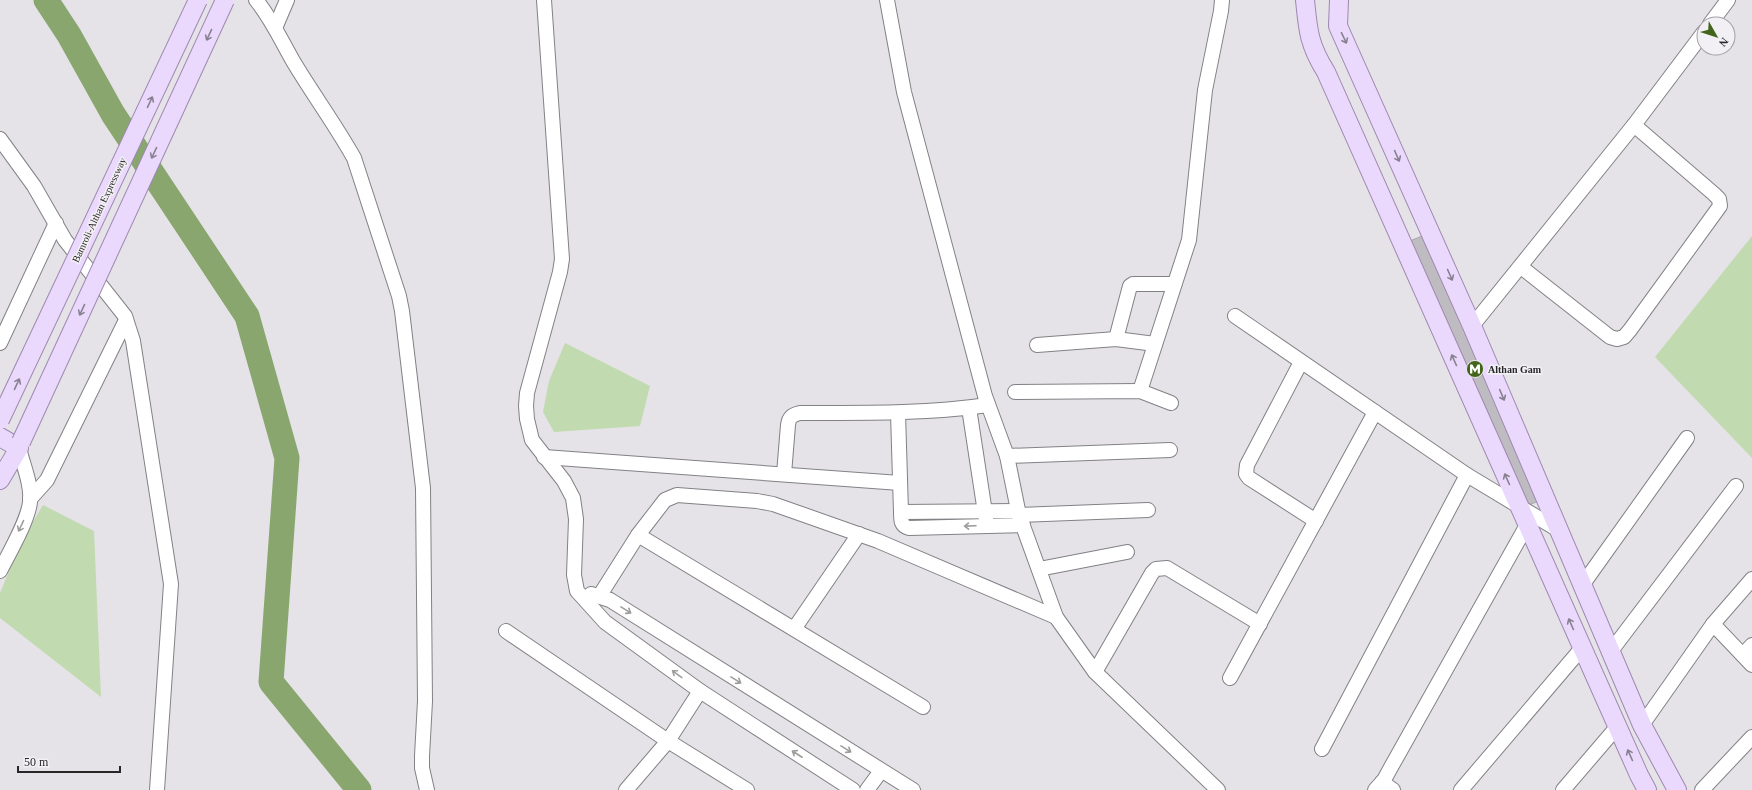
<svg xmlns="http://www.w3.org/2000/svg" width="1752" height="790" viewBox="0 0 1752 790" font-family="'Times New Roman',serif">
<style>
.green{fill:#c2daaf}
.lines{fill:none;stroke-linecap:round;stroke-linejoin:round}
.river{stroke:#88a66e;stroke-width:25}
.building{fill:#bebcc0;stroke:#a7a5a9}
.minor-casing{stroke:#828185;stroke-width:16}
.major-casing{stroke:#9d89b0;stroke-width:20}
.minor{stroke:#fff;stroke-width:14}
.major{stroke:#ead9fc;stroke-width:18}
.major-bridge-casing{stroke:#9d89b0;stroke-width:20;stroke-linecap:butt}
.major-bridge{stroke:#ead9fc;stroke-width:18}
.oneway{stroke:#888092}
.oneway2{stroke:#9e9d9e}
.labels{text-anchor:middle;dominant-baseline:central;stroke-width:3;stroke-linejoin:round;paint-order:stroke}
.street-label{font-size:10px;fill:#272627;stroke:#f3f0f5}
.poi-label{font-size:10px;font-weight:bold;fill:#272627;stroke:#f3f0f5;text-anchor:start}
</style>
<rect width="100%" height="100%" fill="#e5e3e8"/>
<g class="green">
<path d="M1752,236V458L1655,357Z"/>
<path d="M565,343L650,386L640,426L554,432L543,412L549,381Z"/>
<path d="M43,505L94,531L101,697L0,618V593L22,540Z"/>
</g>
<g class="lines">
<path class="river" d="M46,0L69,35L113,114L247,316L287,458L271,682L359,790"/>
</g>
<path class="building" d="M1437,230L1551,496L1514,511L1400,245Z"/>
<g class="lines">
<g class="minor-casing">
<g id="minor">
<path d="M256,0C271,18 281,40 293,61C312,93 335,124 354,158L399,296L402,311L423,488L425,701L422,756V768L427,790"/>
<path d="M544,0L562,259L560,272L527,393L526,406L527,419L532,440L564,481L573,498L576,519L574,575L577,591L605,622L700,691L853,790"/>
<path d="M887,0L904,92L985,396L1007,456L1019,515L1056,617L1095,672L1218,790"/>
<path d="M1710,24L1728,0"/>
<path d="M275,28L287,0"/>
<path d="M0,139L34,186L65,240L125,316L133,341L171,584L157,790"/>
<path d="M1521,267L1610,337L1617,339L1624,337L1630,330L1720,206L1719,199L1714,194L1634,125"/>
<path d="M1235,316L1467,475L1560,531"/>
<path d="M1472,326L1634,125L1704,32"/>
<path d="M1116,339L1130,286L1133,284H1174"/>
<path d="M0,343L56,223"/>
<path d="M1037,345L1116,339L1155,344"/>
<path d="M1301,362L1247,465L1246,474L1249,478L1316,521"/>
<path d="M1140,391L1189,240L1205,90L1221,11L1222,0"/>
<path d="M1015,392L1140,391L1171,403"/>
<path d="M969,408L986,519"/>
<path d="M898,413L901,512"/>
<path d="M1007,456L1170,450"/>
<path d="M544,457L900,483"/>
<path d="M784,474L788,425C789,417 792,415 800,413C863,413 926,414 988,405"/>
<path d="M30,499L47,480L126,320"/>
<path d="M1018,511L901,512C901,521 901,526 909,528L1023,525"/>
<path d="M1019,515L1148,510"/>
<path d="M638,535L923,707"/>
<path d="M1039,569L1127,552"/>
<path d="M0,571C9,553 28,521 30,502C32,485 23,465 19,448"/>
<path d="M1583,584L1687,438"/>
<path d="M591,594L610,600L913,790"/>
<path d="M600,595L638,535L665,500L677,495L757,501L773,504L878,541L1056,617"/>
<path d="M1713,624L1752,665"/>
<path d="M794,629L859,534"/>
<path d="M506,631L668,741L747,790"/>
<path d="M1611,651L1736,486"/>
<path d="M1743,655L1752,645"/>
<path d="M1095,672L1152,573L1156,569L1167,568L1260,624"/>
<path d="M1230,678L1375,412"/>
<path d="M1642,725L1713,624L1752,579"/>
<path d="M1322,749L1467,475"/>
<path d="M1382,782L1393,790"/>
<path d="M626,790L668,741L700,691"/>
<path d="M867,790L881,771"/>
<path d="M1375,790L1384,780L1390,769L1527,525"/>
<path d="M1461,790L1582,648"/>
<path d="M1563,790L1617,727"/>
<path d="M1702,790L1752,737"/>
</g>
</g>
<g class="major-casing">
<g id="major">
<path d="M1305,0C1308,31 1309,45 1326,72L1639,775L1647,790"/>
<path d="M1339,0L1338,26L1472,326L1642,725L1677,790"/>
<path d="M0,437L19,448L0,480"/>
</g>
</g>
<use href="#minor" class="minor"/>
<use href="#major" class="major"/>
<g class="major-bridge-casing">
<g id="major-bridge">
<path d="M0,420L198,0"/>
<path d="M21,442L225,0"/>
</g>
</g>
<use href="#major-bridge" class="major-bridge"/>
</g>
<defs><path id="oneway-shaft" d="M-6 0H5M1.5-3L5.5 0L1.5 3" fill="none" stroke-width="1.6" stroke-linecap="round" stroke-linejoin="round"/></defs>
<g class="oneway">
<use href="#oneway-shaft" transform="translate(209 35) rotate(115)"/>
<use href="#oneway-shaft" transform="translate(1344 38) rotate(64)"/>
<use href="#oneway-shaft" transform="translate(150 102) rotate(-65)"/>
<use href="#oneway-shaft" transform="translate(154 153) rotate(115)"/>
<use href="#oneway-shaft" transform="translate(1397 156) rotate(66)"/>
<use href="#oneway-shaft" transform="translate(1450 275) rotate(66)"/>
<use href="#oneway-shaft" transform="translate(82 310) rotate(115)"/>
<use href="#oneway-shaft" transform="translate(1454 360) rotate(-114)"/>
<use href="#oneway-shaft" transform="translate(17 384) rotate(-65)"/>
<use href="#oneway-shaft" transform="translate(1502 395) rotate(67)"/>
<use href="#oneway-shaft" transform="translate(1507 479) rotate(-114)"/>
<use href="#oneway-shaft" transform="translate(1571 624) rotate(-114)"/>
<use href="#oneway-shaft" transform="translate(1630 755) rotate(-114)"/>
</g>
<g class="oneway2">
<use href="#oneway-shaft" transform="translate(21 526) rotate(115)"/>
<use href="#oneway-shaft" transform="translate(970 526) rotate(178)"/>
<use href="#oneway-shaft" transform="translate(626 610) rotate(32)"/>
<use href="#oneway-shaft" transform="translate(677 674) rotate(-144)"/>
<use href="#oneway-shaft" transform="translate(736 680) rotate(32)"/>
<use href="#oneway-shaft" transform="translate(846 749) rotate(32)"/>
<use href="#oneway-shaft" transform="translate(797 754) rotate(-147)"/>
</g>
<defs>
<g id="metro-disc" transform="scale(0.9)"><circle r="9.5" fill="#42641b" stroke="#f3f0f5"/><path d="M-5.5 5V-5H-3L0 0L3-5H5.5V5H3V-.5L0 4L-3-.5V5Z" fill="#fff"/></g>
</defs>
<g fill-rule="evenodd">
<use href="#metro-disc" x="1475" y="369"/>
</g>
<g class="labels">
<g class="street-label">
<text transform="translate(99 210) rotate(-65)">Bamroli-Althan Expressway</text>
</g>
<g class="poi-label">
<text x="1488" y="369">Althan Gam</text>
</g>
</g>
<g transform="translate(1716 36) rotate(129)"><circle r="19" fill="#f3f0f5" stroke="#a19fa3"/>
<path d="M0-3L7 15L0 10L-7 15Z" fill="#42641b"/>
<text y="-6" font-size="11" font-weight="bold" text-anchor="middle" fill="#272627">N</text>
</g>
<path d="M18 766v6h102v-6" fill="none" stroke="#272627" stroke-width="2"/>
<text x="24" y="766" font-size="12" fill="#272627" stroke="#f3f0f5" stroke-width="3" paint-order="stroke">50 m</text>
</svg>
